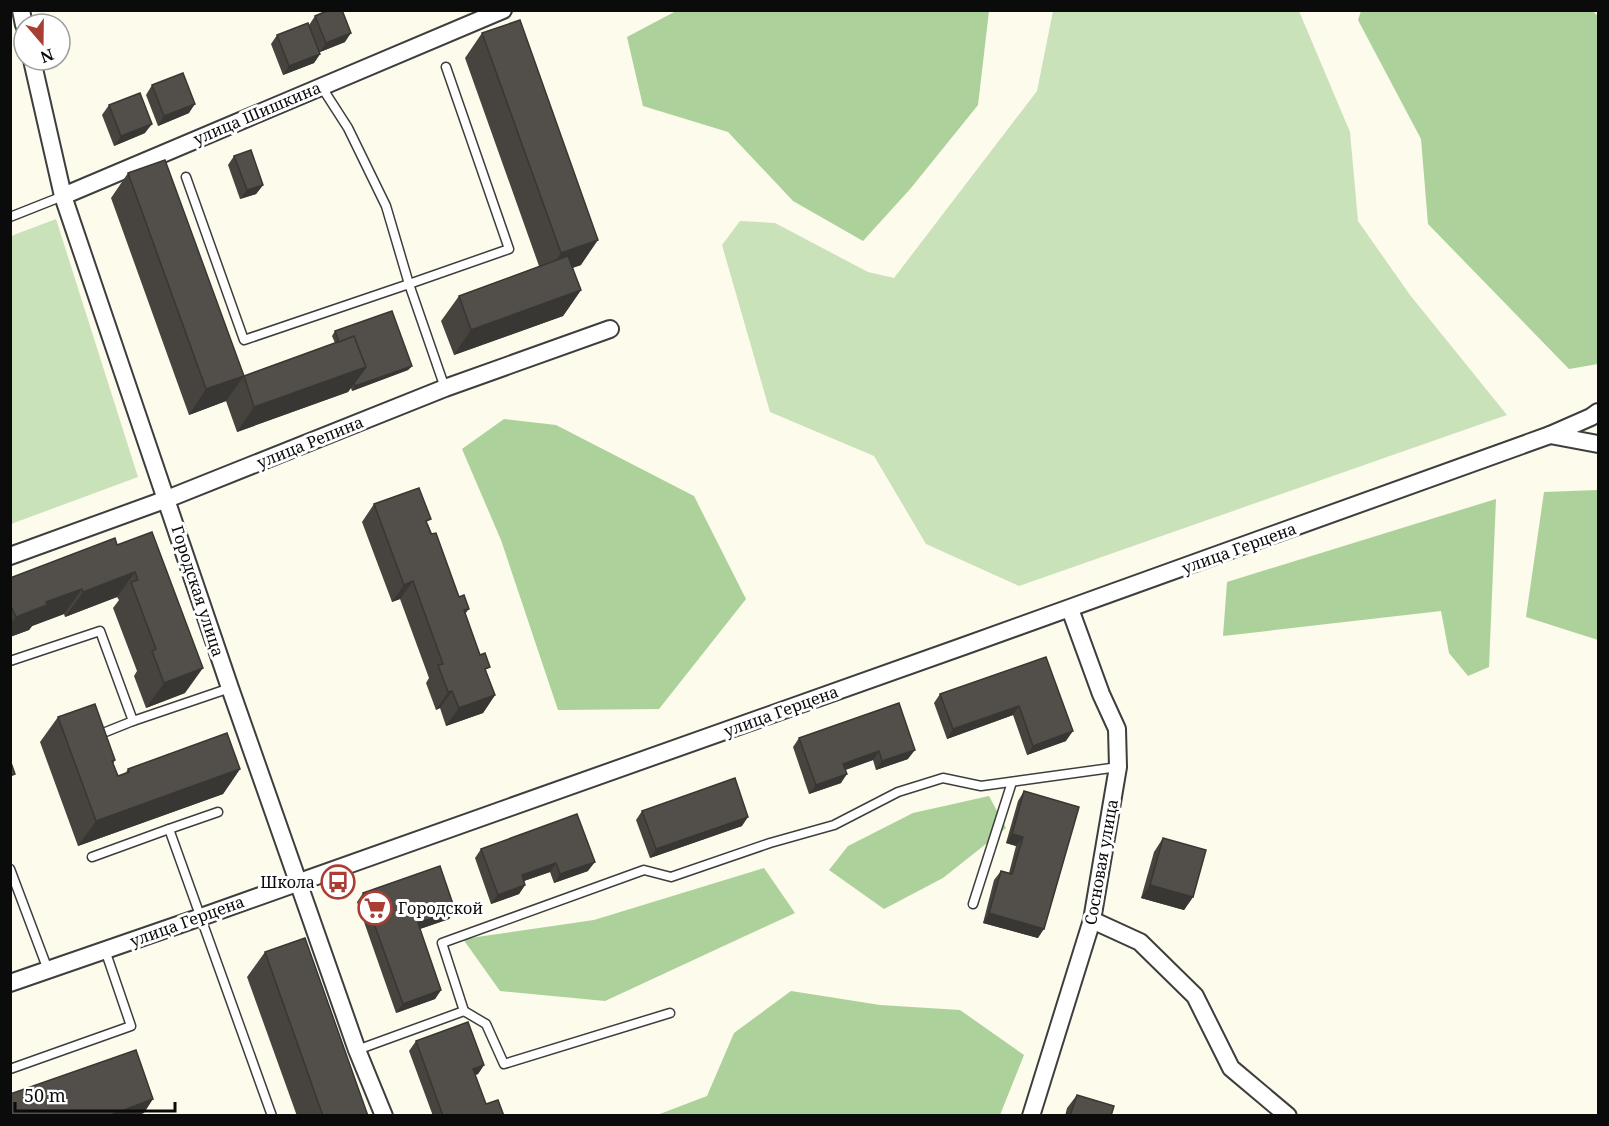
<svg xmlns="http://www.w3.org/2000/svg" width="1609" height="1126" viewBox="0 0 1609 1126" font-family="'Noto Serif',serif">
<style>
.green{fill:#cae2ba}
.forest{fill:#acd19b}
.lines{fill:none;stroke-linecap:round;stroke-linejoin:round}
.lane-casing{stroke:#3e3e3e;stroke-width:11}
.street-casing{stroke:#3e3e3e;stroke-width:20}
.lane{stroke:#fff;stroke-width:8}
.street{stroke:#fff;stroke-width:16}
.wall{fill:#47433f}
.shaded-wall{fill:#393733}
.building{fill:#524e49;stroke:#393733;stroke-width:1.5}
.labels{text-anchor:middle;dominant-baseline:central;stroke-width:6;stroke-linejoin:round;paint-order:stroke}
.street-label{font-size:16px;fill:#0b0b0b;stroke:#fff}
.poi-label{font-size:16px;fill:#0b0b0b;stroke:#fff;text-anchor:end}
</style>
<rect width="100%" height="100%" fill="#fdfbeb"/>
<g class="green">
<path d="M1053,11H1299L1350,132L1358,221L1410,295L1507,415L1019,586L926,544L874,456L770,412L722,245L740,221L775,223L868,272L894,278L1037,91Z"/>
<path d="M56,219L138,477L11,524V236Z"/>
</g>
<g class="forest">
<path d="M676,11H989L978,105L911,188L863,241L793,201L728,132L643,106L627,37Z"/>
<path d="M1361,11L1591,10L1598,16V364L1569,369L1428,224L1421,139L1358,20Z"/>
<path d="M504,419L556,425L694,496L746,599L659,709L558,710L501,540L462,449Z"/>
<path d="M1598,490V640L1526,617L1544,492Z"/>
<path d="M1496,499L1489,667L1468,676L1449,653L1441,611L1223,636L1227,582Z"/>
<path d="M989,796L1006,828L943,878L884,909L829,870L848,846L913,813Z"/>
<path d="M764,868L795,913L605,1001L500,991L463,939L594,920Z"/>
<path d="M791,991L880,1005L960,1010L1024,1055L1000,1115H657L707,1096L734,1033Z"/>
</g>
<g class="lines">
<g class="lane-casing">
<g id="lane">
<path d="M186,177L244,340L409,284L386,206L348,128L321,86"/>
<path d="M10,217L63,196"/>
<path d="M445,388L409,284L509,249L446,67"/>
<path d="M10,661L100,631L133,721L230,688"/>
<path d="M98,735L133,721"/>
<path d="M218,812L169,829L272,1116"/>
<path d="M92,857L169,829"/>
<path d="M10,869L48,970"/>
<path d="M973,904L1012,782"/>
<path d="M464,1011L486,1024L504,1064L670,1013"/>
<path d="M357,1050L464,1011L442,943L644,870L671,877L770,843L834,825L898,792L943,778L981,786L1118,767"/>
<path d="M10,1069L131,1026L105,950"/>
</g>
</g>
<g class="street-casing">
<g id="street">
<path d="M21,10L24,25"/>
<path d="M32,60L63,196L230,688L357,1050L384,1116"/>
<path d="M63,196L503,10"/>
<path d="M1550,435L1598,444"/>
<path d="M10,556L167,499L445,388L610,329"/>
<path d="M1092,920L1140,942L1195,996L1231,1068L1288,1116"/>
<path d="M10,983L201,917L964,646L1550,435L1591,417L1598,412"/>
<path d="M1031,1116L1092,920L1118,767L1117,729L1101,694L1070,609"/>
</g>
</g>
<use href="#lane" class="lane"/>
<use href="#street" class="street"/>
</g>
<g class="wall">
<path d="M315,16L345,42L320,52V54L314,63L283,75L271,44L277,35L309,25Z"/>
<path d="M482,33L581,265L572,268L581,290L563,316L454,355L441,321L459,296L539,266L465,58Z"/>
<path d="M152,85L189,113L158,126L146,95Z"/>
<path d="M109,105L145,133L114,146L102,115Z"/>
<path d="M234,156L263,185L256,194L240,199L228,165Z"/>
<path d="M128,173L244,376L335,343L332,336L335,331L412,366L408,370L352,391L351,388L348,392L237,432L226,401L189,415L111,198Z"/>
<path d="M374,504L428,524L459,597L469,609L465,614L495,695L483,713L446,726L440,708L436,710L426,683L429,678L400,599L392,602L362,522Z"/>
<path d="M152,532L185,693L146,708L134,676L137,671L113,608L119,600L117,597L65,617L64,614L32,626L29,630L10,637V578L117,545Z"/>
<path d="M1046,657L1066,741L1027,755L1013,715L947,739L934,703L940,694Z"/>
<path d="M899,703L908,759L876,770L873,760L845,770L841,783L809,794L793,747L799,738Z"/>
<path d="M58,717L115,760L113,764L118,776L125,774L128,769H240L223,794L78,846L40,742Z"/>
<path d="M1024,791L1038,938L983,923L994,880L1001,871L1009,873L1016,846L1006,843L1018,801Z"/>
<path d="M642,811L742,826L650,858L636,820Z"/>
<path d="M577,814L588,871L554,883L550,872L524,881L525,885L519,894L491,904L475,858L481,849Z"/>
<path d="M1163,838L1193,897L1184,910L1141,898L1154,852Z"/>
<path d="M363,893L455,910L449,919L420,929L441,990L435,999L396,1013L357,902Z"/>
<path d="M265,952L368,1116H297L247,977Z"/>
<path d="M416,1041L484,1065L478,1074L475,1075L486,1104L504,1116H433L409,1051Z"/>
<path d="M1077,1095L1111,1116H1065L1067,1108Z"/>
</g>
<g class="shaded-wall">
<path d="M351,33L345,42L320,52L326,43Z"/>
<path d="M320,54L314,63L283,75L289,66Z"/>
<path d="M195,104L189,113L158,126L164,116Z"/>
<path d="M152,124L145,133L114,146L121,136Z"/>
<path d="M263,185L256,194L240,199L247,190Z"/>
<path d="M598,240L581,265L543,278L561,253Z"/>
<path d="M581,290L563,316L454,355L471,330Z"/>
<path d="M412,366L408,370L352,391L355,386Z"/>
<path d="M366,367L348,392L237,432L254,407Z"/>
<path d="M244,376L226,401L189,415L206,389Z"/>
<path d="M135,572L117,597L65,617L83,592Z"/>
<path d="M413,581L400,599L392,602L404,585Z"/>
<path d="M82,589L64,614L32,626L29,630L10,637V624L16,617L46,602Z"/>
<path d="M203,668L185,693L146,708L164,683Z"/>
<path d="M452,691L440,708L436,710L448,692Z"/>
<path d="M495,695L483,713L446,726L459,708Z"/>
<path d="M1019,706L1013,715L947,739L953,729Z"/>
<path d="M1073,731L1066,741L1027,755L1033,746Z"/>
<path d="M915,750L908,759L876,770L882,761Z"/>
<path d="M879,751L873,760L837,773L843,764Z"/>
<path d="M240,769L223,794L78,846L96,821Z"/>
<path d="M847,774L841,783L809,794L816,785Z"/>
<path d="M748,817L742,826L650,858L656,849Z"/>
<path d="M1012,834L1023,837L1016,846L1006,843Z"/>
<path d="M595,862L588,871L554,883L560,874Z"/>
<path d="M556,863L550,872L515,884L522,875Z"/>
<path d="M525,885L519,894L491,904L498,895Z"/>
<path d="M1150,885L1193,897L1184,910L1141,898Z"/>
<path d="M455,910L449,919L411,932L418,923Z"/>
<path d="M989,913L1044,929L1038,938L983,923Z"/>
<path d="M441,990L435,999L396,1013L403,1004Z"/>
<path d="M484,1065L478,1074L466,1078L473,1069Z"/>
<path d="M153,1099L144,1113L137,1116H108Z"/>
</g>
<g class="building">
<path d="M329,10H342L351,33L326,43L315,16Z"/>
<path d="M520,20L598,240L561,253L482,33Z"/>
<path d="M308,23L320,54L289,66L277,35Z"/>
<path d="M183,73L195,104L164,116L152,85Z"/>
<path d="M140,93L152,124L121,136L109,105Z"/>
<path d="M251,150L263,185L247,190L234,156Z"/>
<path d="M165,160L244,376L354,336L366,367L254,407L244,376L206,389L128,173Z"/>
<path d="M568,256L581,290L471,330L459,296Z"/>
<path d="M392,311L412,366L355,386L354,383L366,367L354,336L339,342L335,331Z"/>
<path d="M419,488L431,519L426,521L431,534L436,533L459,597L464,595L469,609L464,610L480,655L485,653L490,667L485,669L495,695L459,708L452,691L448,692L438,665L443,664L413,581L404,585L374,504Z"/>
<path d="M152,532L203,668L164,683L152,651L156,649L131,582L138,580L135,572L83,592L82,589L46,602L47,605L16,617L10,604V578L115,538L117,545Z"/>
<path d="M1046,657L1073,731L1033,746L1019,706L953,729L940,694Z"/>
<path d="M899,703L915,750L882,761L879,751L843,764L847,774L816,785L799,738Z"/>
<path d="M95,704L115,760L112,761L118,776L129,772L128,769L227,733L240,769L96,821L58,717Z"/>
<path d="M10,760L15,774L10,776Z"/>
<path d="M735,778L748,817L656,849L642,811Z"/>
<path d="M1024,791L1079,807L1044,929L989,913L1001,871L1012,874L1023,837L1012,834Z"/>
<path d="M577,814L595,862L560,874L556,863L522,875L525,885L498,895L481,849Z"/>
<path d="M1163,838L1206,850L1193,897L1150,885Z"/>
<path d="M440,866L455,910L418,923L441,990L403,1004L363,893Z"/>
<path d="M305,938L368,1116H323L265,952Z"/>
<path d="M468,1022L484,1065L473,1069L486,1104L498,1100L504,1116H443L416,1041Z"/>
<path d="M136,1050L153,1099L108,1116H10V1094Z"/>
<path d="M1077,1095L1114,1106L1111,1116H1070Z"/>
</g>
<defs>
<g id="bus-ring" transform="scale(1.725)"><circle r="9.5" fill="#fff" stroke="#a93e35" stroke-width="1.5"/><path d="M-5-6H5V4H4V6H2V4H-2V6H-4V4H-5ZM-3.5-4V0h7V-4ZM-3.5 1.2v1.5H-2V1.2ZM2 1.2v1.5H3.5V1.2Z" fill="#a93e35"/></g>
<g id="supermarket-ring" transform="scale(1.725)"><circle r="9.5" fill="#fff" stroke="#a93e35" stroke-width="1.5"/><path d="M-6-5.5h2.5l.6 2H6L4.5 2H-2.5L-4.4-4H-6ZM-1.5 3.2a1.3 1.3 0 1 0 .1 0ZM3 3.2a1.3 1.3 0 1 0 .1 0Z" fill="#a93e35"/></g>
</defs>
<g fill-rule="evenodd">
<use href="#bus-ring" x="338" y="882"/>
<use href="#supermarket-ring" x="375" y="908"/>
</g>
<g class="labels">
<g class="street-label">
<text transform="translate(257 113) rotate(-23)">улица Шишкина</text>
<text transform="translate(310 442) rotate(-22)">улица Репина</text>
<text transform="translate(1239 548) rotate(-20)">улица Герцена</text>
<text transform="translate(198 591) rotate(72)">Городская улица</text>
<text transform="translate(781 711) rotate(-20)">улица Герцена</text>
<text transform="translate(1101 862) rotate(-80)">Сосновая улица</text>
<text transform="translate(187 921) rotate(-20)">улица Герцена</text>
</g>
<g class="poi-label">
<text x="315" y="882">Школа</text>
<text x="398" y="908" text-anchor="start">Городской</text>
</g>
</g>
<rect width="1609" height="1126" fill="none" stroke="#0b0b0b" stroke-width="24"/>
<g transform="translate(42 42) rotate(160)"><circle r="28" fill="#ffffff" stroke="#9d9d9d" stroke-width="1.5"/>
<path d="M0-4.5L10 22L0 15L-10 22Z" fill="#a93e35"/>
<text y="-9" font-size="16" font-weight="bold" text-anchor="middle" fill="#0b0b0b">N</text>
</g>
<path d="M15 1102v9h160v-9" fill="none" stroke="#0b0b0b" stroke-width="3"/>
<text x="24" y="1102" font-size="18" fill="#0b0b0b" stroke="#ffffff" stroke-width="4.5" paint-order="stroke">50 m</text>
</svg>
